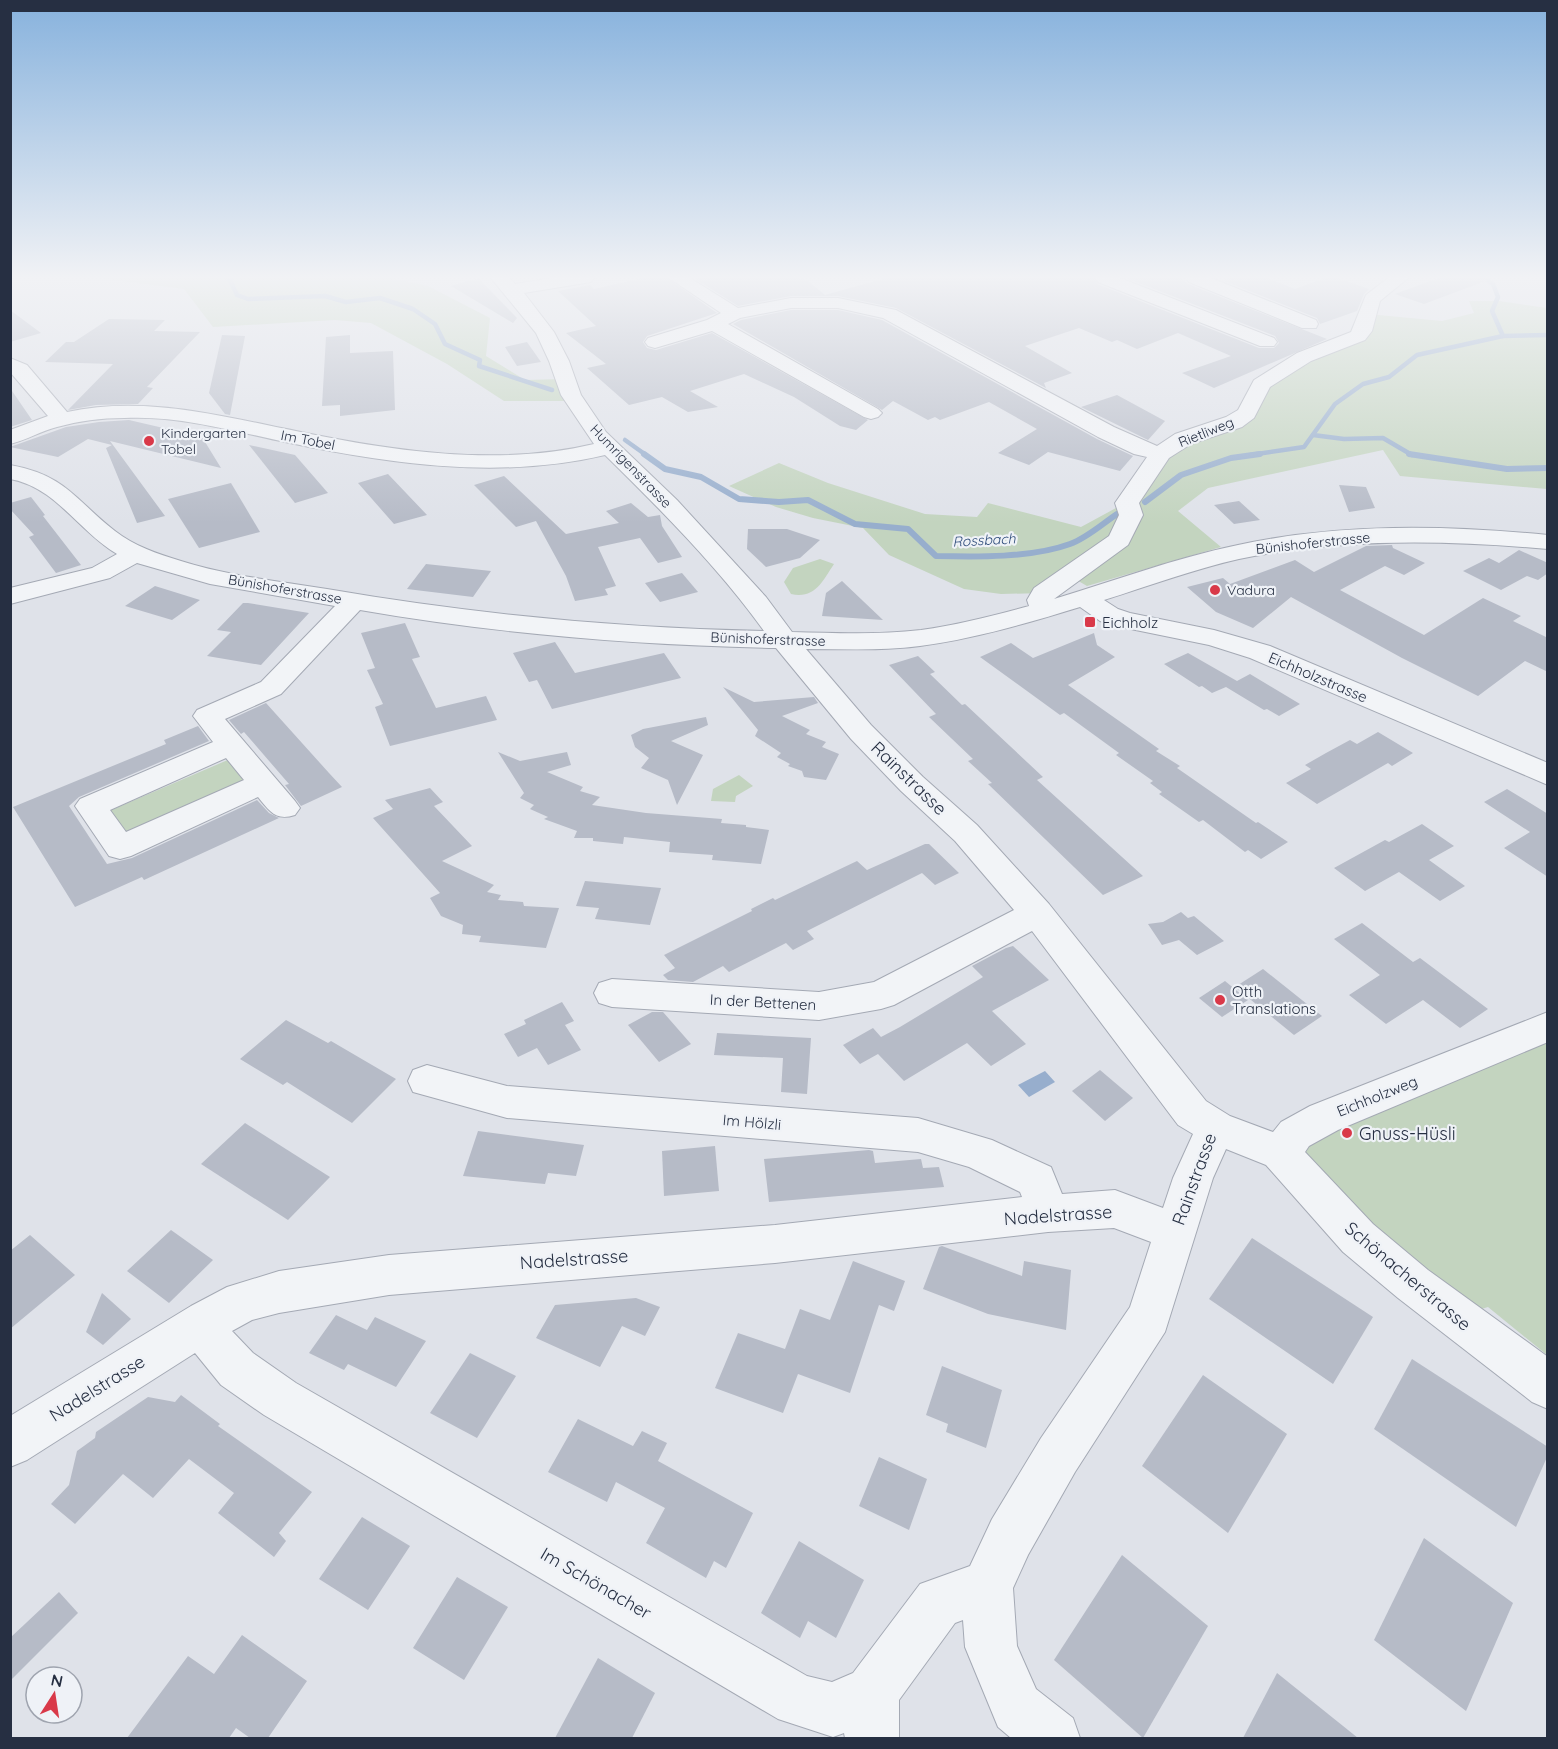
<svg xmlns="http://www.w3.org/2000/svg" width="1558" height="1749" viewBox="0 0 1558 1749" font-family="Quicksand,sans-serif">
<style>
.green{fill:#c3d4bf}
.water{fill:#97aecd}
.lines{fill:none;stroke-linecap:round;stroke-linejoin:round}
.stream-far1{stroke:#97aecd;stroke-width:4.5}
.stream{stroke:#97aecd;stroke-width:6}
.building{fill:#b6bbc7}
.minor-casing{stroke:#a4a9b4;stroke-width:2}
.minor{fill:#f2f4f7;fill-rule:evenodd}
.poi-dot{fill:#d93949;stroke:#eff2f7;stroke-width:2}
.labels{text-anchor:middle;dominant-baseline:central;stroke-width:4.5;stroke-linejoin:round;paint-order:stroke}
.far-street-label{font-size:14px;fill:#262f42;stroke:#eff2f7}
.far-poi-label{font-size:14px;fill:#262f42;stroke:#eff2f7;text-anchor:start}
.far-water-label{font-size:14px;font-style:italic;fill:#2d4b79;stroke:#eff2f7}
.poi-label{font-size:15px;fill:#262f42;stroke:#eff2f7;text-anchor:start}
.street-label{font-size:15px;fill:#262f42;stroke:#eff2f7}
.near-street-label{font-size:18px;fill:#262f42;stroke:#eff2f7}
.near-poi-label{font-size:18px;fill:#262f42;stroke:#eff2f7;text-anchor:start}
</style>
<rect width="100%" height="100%" fill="#dfe2e9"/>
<g class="green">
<path d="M99,278H391L428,286L490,318L486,356L525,380L564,379L575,401H504L447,364L371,323L335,320L213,327L184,289Z"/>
<path d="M1469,301H1499L1547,308L1548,376L1546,377L1548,379L1547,489L1400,476L1383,450L1208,488L1178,511L1221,547L1087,586L1068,575L1043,593L1001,594L964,589L889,555L863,528L813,518L776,507L729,486L779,463L828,483L925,514L977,517L988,503L1081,527L1127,502L1161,453L1234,422L1261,384L1351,340L1368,314L1442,321L1474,313Z"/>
<path d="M820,559L834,564C822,582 815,599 791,594L784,582L793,568Z"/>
<path d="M230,759L249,781L126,835L109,811Z"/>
<path d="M739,775L753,786L736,796L735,802L711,801L713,789Z"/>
<path d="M1547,1037V1355L1488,1307L1468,1313L1303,1159L1304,1145Z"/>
</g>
<path class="water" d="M1045,1071L1055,1082L1029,1097L1018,1085Z"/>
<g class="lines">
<g class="stream-far1">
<path d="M229,278L237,295L248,299L325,296L346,302L380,298L413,309L435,324L445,344L480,360L479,366L552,390"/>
<path d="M1484,278L1493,284L1498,297L1492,311L1503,336"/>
<path d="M1313,435L1344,439L1383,438L1412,455"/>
<path d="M625,440L646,455"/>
<path d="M1250,455L1304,447L1335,404L1363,384L1389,377L1417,355L1503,336L1548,335"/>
</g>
<g class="stream">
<path d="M644,454L665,469L701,477L739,499L779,502L808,500L855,524L908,529L936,556C976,557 1032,558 1070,544C1087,538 1102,524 1117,514"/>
<path d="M1409,454L1507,469L1548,468"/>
<path d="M1145,502L1181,475L1231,458L1260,454"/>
</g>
</g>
<g class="building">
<path d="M478,278L517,318L513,323L451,286Z"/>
<path d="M643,278H667L717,313L647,336L643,342L647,348L656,350L712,333L868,420L856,430L840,426L794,397L744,374L690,391L718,407L688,412L662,397L629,405L587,368L606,364L566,333L596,326L558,291L590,285L594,289Z"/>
<path d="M694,278H798L808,281L825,295L886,278H1093L1097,284L1259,348H1274L1279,343L1275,336L1126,278H1180L1188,284L1327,339L1214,388L1182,373L1231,356L1178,333L1137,349L1117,340L1112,342L1079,328L1025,346L1072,373L1044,383L1046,388L896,308L838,296H791L738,306Z"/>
<path d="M1228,278H1267L1295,289L1325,278H1338L1369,289L1364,294L1357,311L1320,324L1317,318L1222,280Z"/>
<path d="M1438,278H1488V280L1424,304L1395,294Z"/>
<path d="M10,310L41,333L10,342Z"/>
<path d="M791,310H838L882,320L1097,439L1133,456L1120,471L1048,452L1029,465L998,453L1037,429L989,402L940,420L935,417L928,420L893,401L882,410L733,324L741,320Z"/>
<path d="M109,319L165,320L154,331L200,332L147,387L153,388L138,404L96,405L68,410L113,364L45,362L66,342H74Z"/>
<path d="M222,335L245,336L230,415L225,414L209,393Z"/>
<path d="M350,335V353L393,351L395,410L340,416V405L322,406L326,337Z"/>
<path d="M527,342L541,362L517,366L505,347Z"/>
<path d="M10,388L32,420L10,427Z"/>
<path d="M1117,395L1165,421L1148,440L1081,407Z"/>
<path d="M129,420L202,437L221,468L110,441L165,516L137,523L106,448L112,445L88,439L58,457L10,447L66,427L99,422Z"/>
<path d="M249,445L295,455L328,493L295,503Z"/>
<path d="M388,474L407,494L427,515L394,524L358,483Z"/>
<path d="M504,476L566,534L619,523L606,511L631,503L648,517L660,515L662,526L682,557L658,563L640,538L598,547L616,586L605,589L608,595L575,601L566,576L536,521L516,527L474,485Z"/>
<path d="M231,483L260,532L199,548L168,499Z"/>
<path d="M1339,485L1366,487L1375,508L1349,512Z"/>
<path d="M31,497L45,515L43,516L81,565L56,573L29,537L34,535L10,509V503Z"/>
<path d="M1239,501L1260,520L1234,524L1214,505Z"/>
<path d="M748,529H787L820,540L800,558L766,567L747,549Z"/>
<path d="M1392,545L1393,548L1425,563L1404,575L1385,566L1340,590L1424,635L1483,598L1521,616L1513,621L1548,638V672L1525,661L1478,696L1402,658L1291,597L1253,628L1216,612L1187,587L1223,578L1230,584L1295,560L1314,572L1366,546Z"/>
<path d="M1519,550L1548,563V573L1538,580L1527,576L1501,590L1463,571L1489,558L1499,563Z"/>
<path d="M426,564L491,571L473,597L407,589Z"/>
<path d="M682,573L698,592L660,602L645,583Z"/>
<path d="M842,581L883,620L822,616L826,593Z"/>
<path d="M155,586L200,600L172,620L125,606Z"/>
<path d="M243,603H248L309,613L261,665L207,656L231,632L217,630Z"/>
<path d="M405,623L420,657L412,659L436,708L486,696L497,720L390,746L375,707L383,704L367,670L375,668L361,633Z"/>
<path d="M1094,633L1097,645L1115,657L1068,685L1159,749L1156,751L1180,766L1177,768L1256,823L1258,822L1288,842L1261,859L1248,850L1245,852L1203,820L1199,822L1159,794L1162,792L1150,783L1153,781L1116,755L1119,753L1064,713L1060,715L980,657L1011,643L1033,658Z"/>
<path d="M555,642L575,673L664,653L681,678L552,709L537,680L529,682L513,653Z"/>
<path d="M1188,653L1237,681L1250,674L1300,704L1279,716L1267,709L1264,710L1226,687L1212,693L1202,686L1199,687L1164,664Z"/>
<path d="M918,656L935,672L930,674L962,705L965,704L1043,777L1037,780L1143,876L1103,895L988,784L992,783L968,761L973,759L929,717L936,714L889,665Z"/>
<path d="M723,687L754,702L814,697L818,703L782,716L810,730L806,734L826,742L822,747L839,754L826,780L804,777L802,771L788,766L790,764L777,757L781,753L755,736L758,730Z"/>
<path d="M266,703L329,773L342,787L301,806L285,785L289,784L244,732L241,734L229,720Z"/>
<path d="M706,717L708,725L671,741L703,755L677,805L668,780L641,768L649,758L635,747L631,735L643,729Z"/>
<path d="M198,726L209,741L79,797L69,806L107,864L132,858L257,800L269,813L279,818L144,880L142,877L75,907L13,807L166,744L164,740Z"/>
<path d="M1378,732L1413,753L1392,766L1388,763L1317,804L1286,783L1311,769L1305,765L1326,753L1350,740L1357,744Z"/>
<path d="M498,752L520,761L567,752L571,765L547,772L583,787L580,791L600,797L592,805L646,813L722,819L721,823L746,825V827L769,830L761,864L712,860L713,855L669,852L670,842L624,837L623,844L593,841V838H574L577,831L544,819L548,817L530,809L534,805L520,798L524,793Z"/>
<path d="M430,788L443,802L434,806L472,846L442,861L494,885L487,892L501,895L498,900L523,902L524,906L559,908L546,948L479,942L481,936L462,934L463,925L441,916L430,898L440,893L373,818L393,809L385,800Z"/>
<path d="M1507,789L1548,814V877L1504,848L1530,832L1484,802Z"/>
<path d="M1422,824L1454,846L1429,860L1465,886L1440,901L1399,872L1365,891L1334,868L1385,840L1389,842Z"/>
<path d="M925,844H929L959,873L935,885L922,873L807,931L814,939L793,950L786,943L729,972L723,966L693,982L668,980L663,975L675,968L664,955L752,911L751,909L773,898L775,900L857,861L867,870Z"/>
<path d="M585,881L661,888L650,925L595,919L599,908L576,906Z"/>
<path d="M1181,912L1188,918L1194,916L1224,941L1197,955L1179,940L1162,945L1148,924L1163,922Z"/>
<path d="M1362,923L1413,962L1420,958L1488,1009L1460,1028L1423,1000L1386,1024L1349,995L1380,975L1334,939Z"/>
<path d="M1013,946L1049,980L992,1011L1026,1044L991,1066L967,1043L904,1081L878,1054L860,1064L843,1045L873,1028L881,1037L900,1027L983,977L972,966L1006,948Z"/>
<path d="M1263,969L1322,1016L1294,1035L1235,987Z"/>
<path d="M1225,981L1248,1000L1222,1017L1199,998Z"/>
<path d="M562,1002L574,1021L565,1025L581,1050L548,1065L537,1048L518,1057L504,1034L526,1024L524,1020Z"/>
<path d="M652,1012H663L691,1044L659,1062L628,1025Z"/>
<path d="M286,1020L328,1043L331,1041L396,1079L352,1123L287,1082L283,1085L240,1059Z"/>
<path d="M717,1033L811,1038L807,1094L781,1092L783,1058L714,1055Z"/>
<path d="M1100,1070L1133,1098L1105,1121L1072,1091Z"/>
<path d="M245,1123L330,1177L288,1220L201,1164Z"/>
<path d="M478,1131L584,1145L576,1176L548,1173L545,1184L463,1176Z"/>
<path d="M715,1146L719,1191L664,1196L662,1151Z"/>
<path d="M869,1150L873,1151L875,1163L921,1159L923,1168L939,1167L944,1187L769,1202L764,1159Z"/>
<path d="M171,1230L213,1260L169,1303L127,1271Z"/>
<path d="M30,1235L75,1275L10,1329V1251Z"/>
<path d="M1252,1238L1373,1317L1333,1384L1209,1299Z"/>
<path d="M942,1246L1022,1276L1024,1261L1071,1270L1066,1330L988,1314L923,1289L939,1247Z"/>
<path d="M853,1261L905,1281L894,1311L879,1305L850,1393L798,1374L783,1413L715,1388L738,1333L785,1349L800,1309L830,1320Z"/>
<path d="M102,1293L131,1319L103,1345L86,1332Z"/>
<path d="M636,1298L660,1307L645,1336L622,1326L600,1367L536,1338L555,1305Z"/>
<path d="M336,1315L367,1330L375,1317L426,1341L396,1387L348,1364L344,1370L309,1353Z"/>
<path d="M470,1353L516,1376L477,1438L430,1413Z"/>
<path d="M1412,1359L1548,1447V1455L1516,1527L1374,1429Z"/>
<path d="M942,1366L1002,1390L986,1448L946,1432L948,1424L926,1415Z"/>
<path d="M1203,1375L1287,1434L1228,1533L1142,1466Z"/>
<path d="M181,1395L220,1424L218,1426L312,1492L279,1533L286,1541L274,1557L218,1513L234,1493L189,1459L153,1498L123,1474L75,1524L51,1504L69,1485L77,1451L95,1438L96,1432L148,1397L175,1402Z"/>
<path d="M578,1419L633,1446L642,1431L667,1443L658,1461L753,1513L726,1568L714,1561L706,1578L646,1543L665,1508L616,1482L607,1502L548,1472Z"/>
<path d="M879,1457L927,1479L909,1530L859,1506Z"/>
<path d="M362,1517L410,1546L368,1610L319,1579Z"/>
<path d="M1424,1538L1513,1603L1466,1711L1374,1640Z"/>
<path d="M799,1541L864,1580L836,1638L808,1621L800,1638L761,1613Z"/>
<path d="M1122,1555L1208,1626L1143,1738L1054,1660Z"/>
<path d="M457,1577L508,1607L464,1680L413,1648Z"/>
<path d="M59,1592L78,1613L10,1681V1638Z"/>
<path d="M242,1635L307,1681L268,1738H250L236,1728L229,1738H127L188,1656L214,1674Z"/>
<path d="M598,1658L655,1693L632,1738H555Z"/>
<path d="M1277,1673L1358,1738H1243Z"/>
</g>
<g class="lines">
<g class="minor-casing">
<g id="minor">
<path d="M491,278H510L515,284L552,278H594L591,282L585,283L524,293L554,332L569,361L581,395L606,432L677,500L766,597L792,632C835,633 878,635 921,630C957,625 993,616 1029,606L1027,600L1034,588L1109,536L1119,515L1115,503L1147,457L1134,454L1098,437L883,318L838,308H791L740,318L728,324L878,409L882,413L878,417L871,419L864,417L712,331L655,348L648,346L645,342L648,338L707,320L721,313L669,278H690L738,308L791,298H838L896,310L1114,427L1157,446L1175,434L1226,417L1238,410L1254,380L1297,353L1351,332L1366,295L1388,278H1408L1380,301L1372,331L1365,340L1311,361L1270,387L1254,418L1242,427L1191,444L1169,458L1139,503L1143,515L1128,545L1054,599C1114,581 1175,558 1238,545C1340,523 1444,525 1548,535V549C1444,540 1341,538 1239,559C1194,569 1149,586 1104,600L1118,609L1130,613L1214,630L1270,646L1548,763V785L1250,658L1209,645L1116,626L1100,621L1080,607C1028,623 974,639 920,646C882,651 844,649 806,649L871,725L923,777L977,825L1049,904L1206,1101L1230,1116L1273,1132L1281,1122L1310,1106L1548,1012V1042L1338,1130L1309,1146L1305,1152L1373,1224L1428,1270L1548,1357V1409L1532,1402L1398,1298L1343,1252L1266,1165L1226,1149L1213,1178L1165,1332L1075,1472L1028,1555L1013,1588L1017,1646L1036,1689L1073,1718L1080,1738H1011L998,1727L965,1647L963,1620L955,1623L899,1700V1738H845L844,1733L833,1737L778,1719L264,1415L221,1385L195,1353L27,1460L10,1467V1416L191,1306L227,1287L279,1271L389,1255L775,1225L1022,1197L1020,1192L969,1167L918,1152L507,1118L413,1092L408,1081L413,1070L427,1065L507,1086L918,1118L992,1140L1051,1167L1062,1194L1115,1190L1163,1208L1173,1178L1193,1134L1178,1125L1032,931L894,1005L881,1009L819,1020L612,1007L599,1003L594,993L599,983L612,979L819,992L874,982L1014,910L955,841L901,791L851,739L776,648C637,645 498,634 360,610L281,694L225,719L295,801L300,808L295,815C276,821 270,812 258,797L131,856L120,859L109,856L75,806L80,799L213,742L193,716L197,710L261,682L335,606L210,584L137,563L110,578L10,604V588L92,568L117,554C79,532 56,487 10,479V465C66,475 75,500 115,531C134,546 158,554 181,561C228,576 279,581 327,589C472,614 618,628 764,631C718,567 661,510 605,455C500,480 389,464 285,442C233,431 178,415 124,418C101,418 79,421 57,427C41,431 27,440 10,444V430L48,416L10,372V358L27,365L67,412C144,395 221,416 296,431C392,451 498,467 594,444L561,395L549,361L536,333ZM226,758L244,780L126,832L110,810ZM1114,1228L1151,1242L1130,1307L1041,1438L992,1519L970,1566L920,1584L853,1673L832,1682L807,1676L296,1383L253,1353L232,1331L252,1320L279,1313L389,1295L775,1263L1048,1232Z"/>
<path d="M1095,278H1120L1274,338L1277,342L1274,346H1260L1098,282Z"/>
<path d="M1186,278H1211L1316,320L1318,324L1316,328H1302L1189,282Z"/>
</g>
</g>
<use href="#minor" class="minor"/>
</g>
<linearGradient id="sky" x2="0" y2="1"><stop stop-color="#87b2dd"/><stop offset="0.53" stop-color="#f1f2f5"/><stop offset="1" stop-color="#f1f2f5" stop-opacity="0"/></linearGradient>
<rect width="1558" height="523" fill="url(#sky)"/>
<g class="poi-dot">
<circle cx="149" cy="441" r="6"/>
<circle cx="1215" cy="590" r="6"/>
<rect x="1084" y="616" width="12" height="12" rx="3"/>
<circle cx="1220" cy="1000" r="6"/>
<circle cx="1347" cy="1133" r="6"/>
</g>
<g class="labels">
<g class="far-street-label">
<text transform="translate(1206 432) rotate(-22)">Rietliweg</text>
<text transform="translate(308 440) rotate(11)">Im Tobel</text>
<text transform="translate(631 466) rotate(46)">Humrigenstrasse</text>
<text transform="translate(1313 543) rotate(-6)">Bünishoferstrasse</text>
<text transform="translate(285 589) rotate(10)">Bünishoferstrasse</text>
<text transform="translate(768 639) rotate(2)">Bünishoferstrasse</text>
</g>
<g class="far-poi-label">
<text x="161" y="433">Kindergarten<tspan x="161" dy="16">Tobel</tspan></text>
<text x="1227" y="590">Vadura</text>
</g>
<g class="far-water-label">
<text transform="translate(984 540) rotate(-3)">Rossbach</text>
</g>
<g class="poi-label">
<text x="1102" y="622">Eichholz</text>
<text x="1232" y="991">Otth<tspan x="1232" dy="17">Translations</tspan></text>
</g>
<g class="street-label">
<text transform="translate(1318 677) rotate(23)">Eichholzstrasse</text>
<text transform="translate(763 1002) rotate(3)">In der Bettenen</text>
<text transform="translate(1377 1096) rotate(-22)">Eichholzweg</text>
<text transform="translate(752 1122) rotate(5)">Im Hölzli</text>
</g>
<g class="near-street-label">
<text transform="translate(909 778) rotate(44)">Rainstrasse</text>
<text transform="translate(1194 1179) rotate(-70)">Rainstrasse</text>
<text transform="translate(1058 1215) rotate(-4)">Nadelstrasse</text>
<text transform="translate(574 1259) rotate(-4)">Nadelstrasse</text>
<text transform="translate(1408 1276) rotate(40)">Schönacherstrasse</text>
<text transform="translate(97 1388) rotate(-32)">Nadelstrasse</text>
<text transform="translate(596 1583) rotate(30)">Im Schönacher</text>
</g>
<g class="near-poi-label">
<text x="1359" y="1133">Gnuss-Hüsli</text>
</g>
</g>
<rect width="1558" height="1749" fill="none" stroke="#262f42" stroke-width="24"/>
<g transform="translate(54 1695) rotate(12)"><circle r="28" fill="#eff2f7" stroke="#9fa4af" stroke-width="1.5"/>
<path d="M0-4.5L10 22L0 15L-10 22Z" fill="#d93949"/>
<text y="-9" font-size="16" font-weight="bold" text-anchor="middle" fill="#262f42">N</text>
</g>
</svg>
